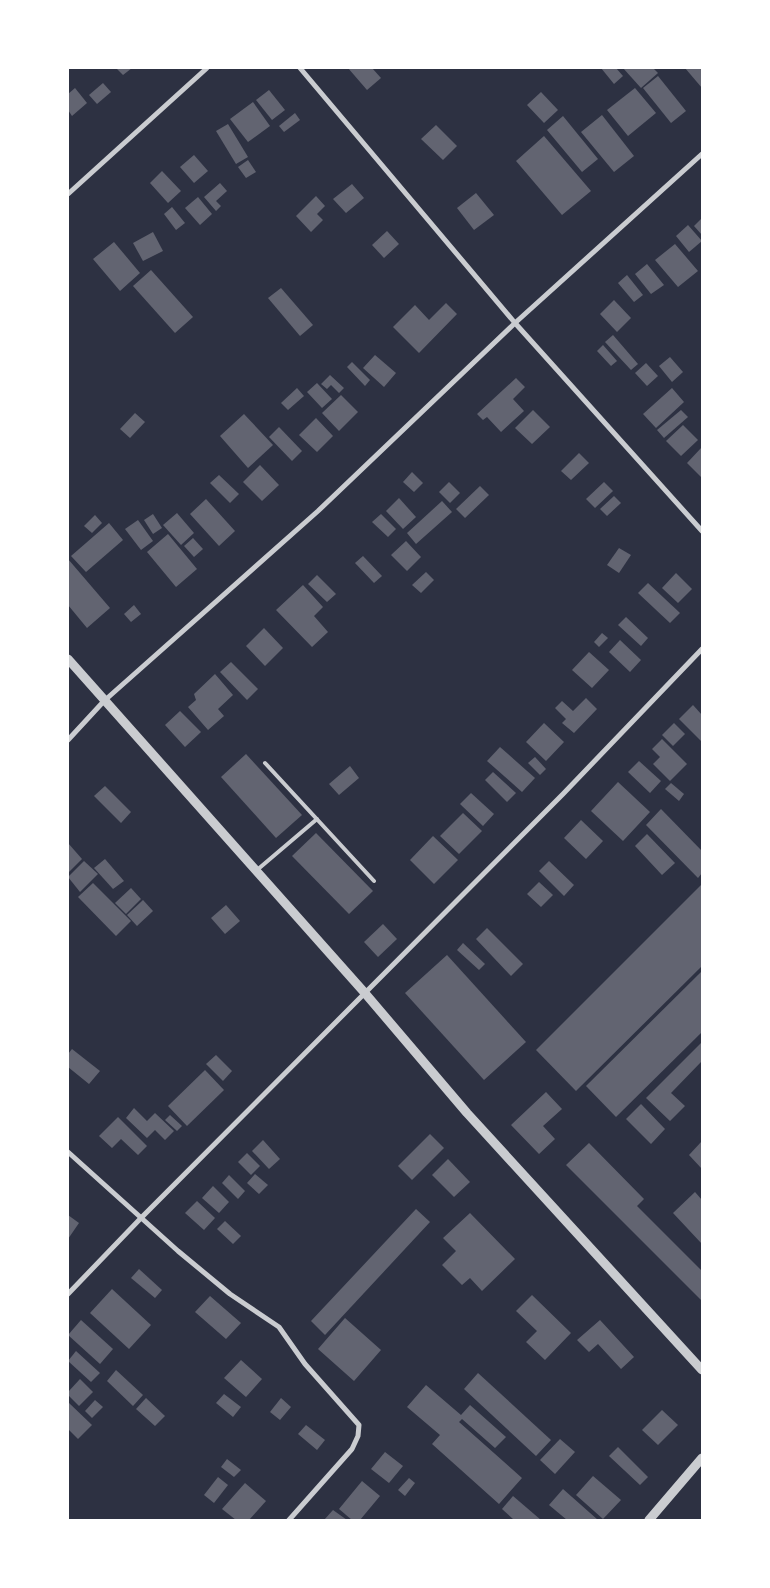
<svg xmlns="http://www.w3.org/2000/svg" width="770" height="1588" viewBox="0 0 770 1588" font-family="'DejaVu Sans',sans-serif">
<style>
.building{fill:#626471}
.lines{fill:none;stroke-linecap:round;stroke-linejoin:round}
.service{stroke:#caccd0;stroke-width:4}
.minor{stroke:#caccd0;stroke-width:5}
.tertiary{stroke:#caccd0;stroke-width:9}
</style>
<rect width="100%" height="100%" fill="#2d3142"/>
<g class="building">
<path d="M116,68H132L123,75Z"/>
<path d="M348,68H372L381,78L367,90Z"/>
<path d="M601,68H616L623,76L614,84Z"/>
<path d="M623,68H653L658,73L641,88Z"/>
<path d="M685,68H702V88Z"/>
<path d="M658,76L686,111L671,123L643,88Z"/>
<path d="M103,83L111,92L97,104L89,95Z"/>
<path d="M75,88L87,103L72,116L68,110V94Z"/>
<path d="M635,88L656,113L628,136L607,110Z"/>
<path d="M269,90L285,110L272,120L256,100Z"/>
<path d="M541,92L558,110L544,123L527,105Z"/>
<path d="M253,102L270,126L248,142L230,119Z"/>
<path d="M295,113L300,120L284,132L279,126Z"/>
<path d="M602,115L634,156L614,172L581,132Z"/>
<path d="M563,116L598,159L582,172L547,130Z"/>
<path d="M228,124L248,157L236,164L216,131Z"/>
<path d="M436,125L457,146L443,160L421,139Z"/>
<path d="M544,136L591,191L562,215L516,161Z"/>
<path d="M194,155L208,171L194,183L180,167Z"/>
<path d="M248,160L256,172L246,178L238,167Z"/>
<path d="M162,171L181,191L168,203L150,183Z"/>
<path d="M220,183L227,191L216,201L221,206L216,211L204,197Z"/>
<path d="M352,184L364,198L346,213L333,199Z"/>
<path d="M476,193L494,215L474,230L457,208Z"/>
<path d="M316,196L325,206L317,214L323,220L311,232L296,216Z"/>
<path d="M198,197L212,214L200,225L185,208Z"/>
<path d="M172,207L185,223L176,230L164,214Z"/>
<path d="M702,218V235L694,226Z"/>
<path d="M688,225L702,241L689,252L676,236Z"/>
<path d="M387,231L399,244L384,258L372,245Z"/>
<path d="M153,232L163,251L143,261L133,243Z"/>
<path d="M114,242L140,273L120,291L93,259Z"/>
<path d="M675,244L698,271L678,287L655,260Z"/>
<path d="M647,264L664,285L651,294L635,274Z"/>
<path d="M151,270L193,317L175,333L133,286Z"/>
<path d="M627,275L643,295L634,302L618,283Z"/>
<path d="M281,288L313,325L300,336L268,298Z"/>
<path d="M614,300L631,318L617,332L600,314Z"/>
<path d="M446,303L457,314L419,353L393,327L415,305L429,320Z"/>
<path d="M613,335L638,364L631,370L605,342Z"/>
<path d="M603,345L617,361L611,366L597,351Z"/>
<path d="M375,355L396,373L384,387L363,368Z"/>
<path d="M670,357L683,372L672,382L659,366Z"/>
<path d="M352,362L370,380L365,386L347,367Z"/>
<path d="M646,363L658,376L647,386L635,373Z"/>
<path d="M330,375L344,388L339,393L331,385L327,389L321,384Z"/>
<path d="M516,378L525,387L513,399L524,411L501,432L487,417L483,420L477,414Z"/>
<path d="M317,383L332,399L322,408L307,392Z"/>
<path d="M297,388L304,396L288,410L281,403Z"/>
<path d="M672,388L684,402L656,428L643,414Z"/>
<path d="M341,395L358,412L339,431L322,413Z"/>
<path d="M533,410L550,427L532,444L515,428Z"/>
<path d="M681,410L688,417L664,438L657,430Z"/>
<path d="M135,413L145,422L130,438L120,429Z"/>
<path d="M244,414L273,445L248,468L220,436Z"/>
<path d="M316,418L333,436L317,452L299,435Z"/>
<path d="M683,425L698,440L681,456L666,441Z"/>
<path d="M279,427L302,451L292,461L269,437Z"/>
<path d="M702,447V476L701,477L687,463Z"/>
<path d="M579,453L589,463L571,480L561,471Z"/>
<path d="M260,465L279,485L262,501L243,482Z"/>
<path d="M412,472L423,483L414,492L403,482Z"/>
<path d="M219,475L239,494L230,503L210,483Z"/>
<path d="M449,482L460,493L450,503L439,492Z"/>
<path d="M604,482L613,491L595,508L586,499Z"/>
<path d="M480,486L489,495L465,518L456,509Z"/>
<path d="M614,496L621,503L607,516L600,509Z"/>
<path d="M399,498L416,517L403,529L386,511Z"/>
<path d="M206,499L235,531L219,546L190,514Z"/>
<path d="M442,501L452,512L416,544L407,533Z"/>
<path d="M177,513L194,533L181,545L163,525Z"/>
<path d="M153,514L162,528L153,534L144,520Z"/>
<path d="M381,514L396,529L388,537L372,522Z"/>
<path d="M95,515L102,523L92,533L84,526Z"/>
<path d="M138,520L153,541L141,550L125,529Z"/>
<path d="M109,523L123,540L86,572L71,556Z"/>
<path d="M168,534L197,569L176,587L147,552Z"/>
<path d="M193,538L203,549L194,557L184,546Z"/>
<path d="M406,541L421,557L407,571L391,555Z"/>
<path d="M619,548L631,555L619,573L607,565Z"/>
<path d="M363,556L382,576L374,583L355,563Z"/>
<path d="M68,559L110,608L87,628L68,605Z"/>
<path d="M426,572L434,580L421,593L412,585Z"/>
<path d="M676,573L692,589L678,603L662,588Z"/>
<path d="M317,575L336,594L327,602L308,584Z"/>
<path d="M648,583L680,613L670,623L638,593Z"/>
<path d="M303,585L323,607L314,616L328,632L312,647L276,610Z"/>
<path d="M134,605L141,614L131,622L124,614Z"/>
<path d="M626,617L648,638L641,646L618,625Z"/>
<path d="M264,628L283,648L265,666L246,646Z"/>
<path d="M602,633L608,638L599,647L594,642Z"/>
<path d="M620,640L641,660L630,672L609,652Z"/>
<path d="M589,652L609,670L592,688L572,670Z"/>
<path d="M231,662L258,689L247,700L220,672Z"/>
<path d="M215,674L233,695L218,709L224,716L208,730L188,707L196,700L194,694Z"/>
<path d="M586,698L597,709L574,733L562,723L566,719L555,708L562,701L573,711Z"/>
<path d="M693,705L702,715V742L679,719Z"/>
<path d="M180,711L201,732L185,747L165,725Z"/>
<path d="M544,723L564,742L546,761L526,742Z"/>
<path d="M674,723L685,734L673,746L662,735Z"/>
<path d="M662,739L687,764L670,781L653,764L660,757L652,749Z"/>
<path d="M500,747L535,778L522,792L487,761Z"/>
<path d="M246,754L302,815L276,838L221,777Z"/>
<path d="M535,757L546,769L540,775L528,763Z"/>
<path d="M639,761L661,781L650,793L628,772Z"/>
<path d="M350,766L359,778L339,795L329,784Z"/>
<path d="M493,772L516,793L507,802L485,780Z"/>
<path d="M618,782L650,812L623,841L591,811Z"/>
<path d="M671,783L684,794L679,801L665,789Z"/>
<path d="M105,786L131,812L121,823L94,796Z"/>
<path d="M471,793L494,814L483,826L460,804Z"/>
<path d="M661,809L702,851V873L698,878L646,825Z"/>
<path d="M463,813L482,831L459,854L440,836Z"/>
<path d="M581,820L603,841L586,859L564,838Z"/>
<path d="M316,833L373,891L349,914L292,856Z"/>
<path d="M647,834L675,863L662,875L635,846Z"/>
<path d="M433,836L458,860L434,884L410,860Z"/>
<path d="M68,843L82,859L68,873Z"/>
<path d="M105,859L124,881L113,889L94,868Z"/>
<path d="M84,861L98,874L80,892L68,877Z"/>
<path d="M549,861L574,885L564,896L539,871Z"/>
<path d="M539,882L553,895L541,907L527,894Z"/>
<path d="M93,883L131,921L116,936L78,897Z"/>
<path d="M702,884V966L576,1091L536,1050Z"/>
<path d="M131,888L141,899L126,914L115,903Z"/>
<path d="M143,900L153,911L137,926L127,915Z"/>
<path d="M226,905L240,921L225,934L211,918Z"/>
<path d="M383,924L397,939L378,957L364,942Z"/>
<path d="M487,928L523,964L511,976L476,939Z"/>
<path d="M463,943L485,964L479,970L457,950Z"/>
<path d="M447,955L526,1042L484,1080L405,993Z"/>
<path d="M702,971V1032L616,1117L586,1086Z"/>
<path d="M702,1042V1061L671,1093L685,1106L670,1121L646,1098Z"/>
<path d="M72,1049L100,1071L89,1084L68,1067V1054Z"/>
<path d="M216,1055L232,1071L223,1081L206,1064Z"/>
<path d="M205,1070L224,1090L187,1126L168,1106Z"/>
<path d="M546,1092L562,1109L543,1126L555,1139L539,1154L511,1125Z"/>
<path d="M641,1104L665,1129L651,1144L626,1119Z"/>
<path d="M134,1108L147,1121L155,1113L174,1131L165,1140L155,1130L147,1138L126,1118Z"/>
<path d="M170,1115L182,1126L177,1131L165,1120Z"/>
<path d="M118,1117L147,1146L138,1155L121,1139L112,1148L99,1136Z"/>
<path d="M430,1134L444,1148L412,1180L398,1166Z"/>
<path d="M263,1140L280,1159L269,1169L252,1151Z"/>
<path d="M702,1141V1169L689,1155Z"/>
<path d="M589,1143L644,1199L637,1206L702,1271V1301L566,1165Z"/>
<path d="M247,1153L260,1166L251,1175L238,1162Z"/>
<path d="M448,1159L470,1182L454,1197L432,1175Z"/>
<path d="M255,1174L268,1185L259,1194L247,1183Z"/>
<path d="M229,1175L245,1191L238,1199L222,1183Z"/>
<path d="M213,1186L229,1202L219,1213L202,1198Z"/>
<path d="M695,1192L702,1200V1244L673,1213Z"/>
<path d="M197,1201L215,1218L204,1230L185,1213Z"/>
<path d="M416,1209L430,1222L325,1335L311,1321Z"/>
<path d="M470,1213L515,1259L482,1291L470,1278L462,1285L442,1265L456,1251L443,1238Z"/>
<path d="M68,1215L79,1223L68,1239Z"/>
<path d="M225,1221L241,1236L233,1244L217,1229Z"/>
<path d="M139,1269L162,1290L155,1298L131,1278Z"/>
<path d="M112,1289L151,1325L129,1349L90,1313Z"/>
<path d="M532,1295L571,1333L545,1360L526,1342L537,1331L516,1311Z"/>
<path d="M210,1296L241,1323L226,1339L195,1312Z"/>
<path d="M345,1318L381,1350L354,1381L318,1349Z"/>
<path d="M81,1320L113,1349L100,1364L68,1335Z"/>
<path d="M600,1320L634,1357L621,1369L598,1344L589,1352L577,1340Z"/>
<path d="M76,1351L100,1373L91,1382L68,1361Z"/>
<path d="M241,1360L262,1379L246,1397L224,1378Z"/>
<path d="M116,1370L143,1395L133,1406L107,1381Z"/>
<path d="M478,1373L551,1440L536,1456L464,1389Z"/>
<path d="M80,1379L93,1392L79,1406L68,1395V1392Z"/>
<path d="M426,1385L461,1415L470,1405L506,1437L495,1448L462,1419L459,1422L522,1478L499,1504L432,1444L440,1435L407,1407Z"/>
<path d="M224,1394L241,1407L233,1417L216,1403Z"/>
<path d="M146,1398L165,1416L155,1426L136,1409Z"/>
<path d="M281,1398L291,1407L280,1420L270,1412Z"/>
<path d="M95,1400L103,1407L92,1418L85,1411Z"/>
<path d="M68,1402L92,1425L78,1439L68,1429Z"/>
<path d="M662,1410L678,1425L658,1445L642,1430Z"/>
<path d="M306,1425L325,1440L317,1450L298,1434Z"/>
<path d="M560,1439L575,1452L555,1474L540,1460Z"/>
<path d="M618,1447L648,1477L640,1485L609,1456Z"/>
<path d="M385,1452L403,1466L389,1483L371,1469Z"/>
<path d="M227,1459L241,1470L234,1477L221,1467Z"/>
<path d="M593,1476L621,1500L603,1519L576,1495Z"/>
<path d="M218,1477L228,1485L214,1503L204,1495Z"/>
<path d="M409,1478L415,1483L405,1496L398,1490Z"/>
<path d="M362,1481L380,1496L360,1520H352L339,1509Z"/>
<path d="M245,1483L266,1501L249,1520H236L222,1509Z"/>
<path d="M563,1489L598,1520H567L549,1505Z"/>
<path d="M513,1496L541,1520H514L502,1509Z"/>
<path d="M333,1510L347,1520H324Z"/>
</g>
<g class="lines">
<g class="service">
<path d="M265,763L374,881"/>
<path d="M257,870L317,819"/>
</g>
<g class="minor">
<path d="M300,68L515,323L702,531"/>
<path d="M68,194L207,68"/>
<path d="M68,740L104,701L318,511L515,323L702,154"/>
<path d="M68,1152L178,1251L230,1294L279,1327L305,1364L359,1425L358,1436L352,1449L289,1520"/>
<path d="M68,1294L141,1218L563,794L702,649"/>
</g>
<g class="tertiary">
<path d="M68,659L364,992L467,1113L702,1370"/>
<path d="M649,1520L702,1458"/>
</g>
</g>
<rect width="770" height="1588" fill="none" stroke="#ffffff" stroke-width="138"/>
</svg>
